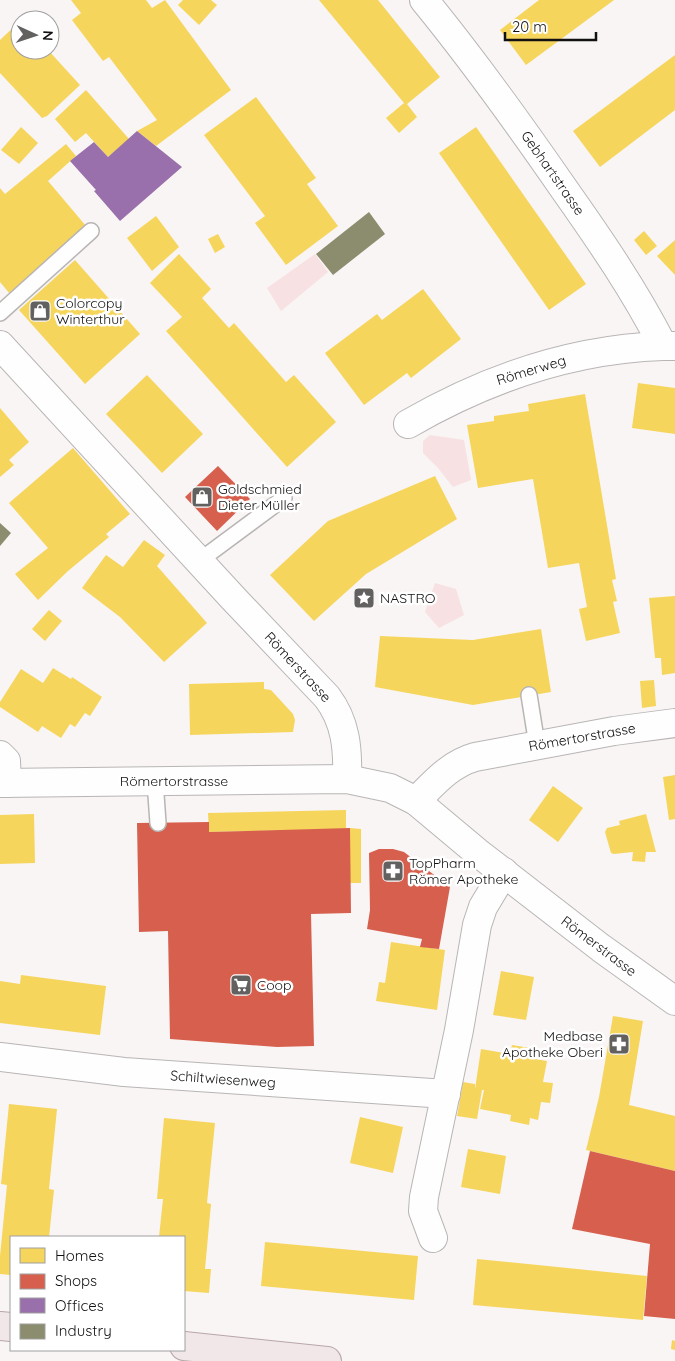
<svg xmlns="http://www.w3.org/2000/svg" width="675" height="1361" viewBox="0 0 675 1361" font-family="Quicksand,sans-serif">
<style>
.green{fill:#f8e1e2}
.homes{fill:#f6d55c}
.shops{fill:#d6604d}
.offices{fill:#9970ab}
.industry{fill:#8c8c6e}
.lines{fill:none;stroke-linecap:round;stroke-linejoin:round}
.lane-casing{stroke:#b9b5b5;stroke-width:18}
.street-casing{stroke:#b9b5b5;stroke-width:30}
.primary-casing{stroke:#b8a6a9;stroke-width:30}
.lane{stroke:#fefefe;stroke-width:15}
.street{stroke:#fefefe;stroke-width:28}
.primary{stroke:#f1e7e8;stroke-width:28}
.labels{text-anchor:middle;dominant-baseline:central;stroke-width:5;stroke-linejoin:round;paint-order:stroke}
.street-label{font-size:14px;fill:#121010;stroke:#fff}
.poi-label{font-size:14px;fill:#121010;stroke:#fff;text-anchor:start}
</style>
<rect width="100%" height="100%" fill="#f9f5f5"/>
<g class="green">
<path d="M315,254L328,272L281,311L267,288Z"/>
<path d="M430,435L464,440L471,480L453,487L438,468L423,453V441Z"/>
<path d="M435,583L456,589L464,615L439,628L425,612Z"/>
</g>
<g class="homes">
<path d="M71,0H146L152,8L165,0L231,90L156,146L137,131L157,120L109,57L103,61L72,20L81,13Z"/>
<path d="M183,0H211L217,5L199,25L178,5Z"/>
<path d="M319,0H378L440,77L407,104L417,117L399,133L386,118L404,103Z"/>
<path d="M539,0H614L526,65L500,30Z"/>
<path d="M20,21V50H48L80,85L47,116L42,118L0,73V40Z"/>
<path d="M675,55V110L600,167L573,131Z"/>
<path d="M86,90L129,139L108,157L86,133L75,142L55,119Z"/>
<path d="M256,97L316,178L307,184L338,226L286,265L255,223L265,216L204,135Z"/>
<path d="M21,127L38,143L19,164L1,150Z"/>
<path d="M476,127L586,284L549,310L439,153Z"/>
<path d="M66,144L76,156L48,181L86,226L10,294L0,282V188L5,194Z"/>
<path d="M156,216L179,247L152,271L127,238Z"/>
<path d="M644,231L657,246L646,255L634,240Z"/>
<path d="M218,234L225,247L215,253L208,239Z"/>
<path d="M675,240V275L657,256Z"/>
<path d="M179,254L211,289L202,298L229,328L234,323L286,382L294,375L336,422L287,467L166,331L182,317L150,283Z"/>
<path d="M75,260L140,334L85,384L19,310Z"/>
<path d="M423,289L461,339L411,378L407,373L364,405L325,353L377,314L382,320Z"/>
<path d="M147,375L203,434L162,473L106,414Z"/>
<path d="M638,383L675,388V434L632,428Z"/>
<path d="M585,394L616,579L612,580L617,601L613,602L620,633L586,641L579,609L587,607L579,563L548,568L533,479L478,488L467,425L494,421V416L529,411L528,404Z"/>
<path d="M0,408L29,442L9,460L14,465L0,477Z"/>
<path d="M73,448L130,514L106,534L109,537L68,571L38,600L15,574L48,548L9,503Z"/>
<path d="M435,476L457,519L366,574L314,621L270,575L328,521Z"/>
<path d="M144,540L165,555L157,566L207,623L164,662L120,617L82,588L106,555L123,567Z"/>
<path d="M675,596V673L662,675L661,658H655L649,598Z"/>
<path d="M49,610L62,621L45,641L32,629Z"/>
<path d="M541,629L551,692L473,705L375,687L380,636L473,640Z"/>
<path d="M53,668L71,679L72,677L102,697L90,716L85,713L75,727L70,724L61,738L42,726L38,732L0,707V702L21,669L43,683Z"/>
<path d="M654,680L656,706L642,708L640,681Z"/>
<path d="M264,682V689L271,690L293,714L295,720L293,732L190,735L189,684Z"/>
<path d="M675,775V819L669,820L663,777Z"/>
<path d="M553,786L583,808L558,842L529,820Z"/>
<path d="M346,810V829L209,832L208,813Z"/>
<path d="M34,814L35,863L0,864V815Z"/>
<path d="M646,814L656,852H646L645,862L632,861L633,852L614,854L611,853L605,832L607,828L620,825L619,821Z"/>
<path d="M350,828L361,829V883H350Z"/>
<path d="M391,942L445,950L437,1010L376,1001L379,982L385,983Z"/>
<path d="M501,971L534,977L526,1020L493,1015Z"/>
<path d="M21,975L106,986L100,1035L0,1023V981L20,984Z"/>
<path d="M613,1016L643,1021L629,1105L675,1116V1171L586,1150L599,1097Z"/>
<path d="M512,1045L530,1048L529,1058L547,1061L543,1082L553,1083L550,1103L541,1102L538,1120L530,1118L529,1125L510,1121L511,1115L480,1109L484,1090H482L477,1119L457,1116L463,1082L475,1084V1089L481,1049L510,1054Z"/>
<path d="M9,1104L57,1109L49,1189L54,1190L49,1237H11V1275L0,1274V1256L7,1185L1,1184Z"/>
<path d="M360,1117L403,1127L393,1173L350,1163Z"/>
<path d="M164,1118L215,1123L207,1203L211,1204L205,1269H211L209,1293L184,1291V1237H159L163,1199H157Z"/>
<path d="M468,1149L506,1156L500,1194L461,1187Z"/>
<path d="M265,1242L418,1256L414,1300L261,1286Z"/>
<path d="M477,1259L647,1276L643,1320L473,1305Z"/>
<path d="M672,1340L675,1341V1350L671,1349Z"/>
</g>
<g class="shops">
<path d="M218,466L250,499L217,531L185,497Z"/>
<path d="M209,822V832L350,828L351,913L311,914L314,1046L277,1047L170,1039L168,931L139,932L137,823Z"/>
<path d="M379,849H393L404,852L450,887L439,949L420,947L422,939L367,929L370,910L369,853Z"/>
<path d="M590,1151L675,1171V1319L644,1316L650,1244L572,1229Z"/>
</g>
<path class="offices" d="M137,131L182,167L120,221L94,191L96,190L70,161L94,142L108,157Z"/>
<g class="industry">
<path d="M369,212L385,234L333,275L316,254Z"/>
<path d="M0,523L11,533L0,546Z"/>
</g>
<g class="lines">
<g class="lane-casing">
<g id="lane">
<path d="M0,313L91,231"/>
<path d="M199,561L284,498"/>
<path d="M529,695L537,745"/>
<path d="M155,781L158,823"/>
</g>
</g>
<g class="street-casing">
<g id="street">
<path d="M424,0C474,61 519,124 564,189C600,240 635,291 663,346H675"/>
<path d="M0,345L233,598L327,697C346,722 348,749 347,779"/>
<path d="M408,424C486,379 572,349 663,346"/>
<path d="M0,755L6,761L7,783"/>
<path d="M0,783L347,779L390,788L416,801L477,852L601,948L675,1001"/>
<path d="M416,801C434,783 450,764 475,757L614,731L675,723"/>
<path d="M0,1057L124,1072L446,1094"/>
<path d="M433,1238L423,1211L424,1197L459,1030L477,925L483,907L504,872"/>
</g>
</g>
<g class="primary-casing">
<g id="primary">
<path d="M0,1326L11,1327"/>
<path d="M184,1346L327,1361"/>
</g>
</g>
<use href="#lane" class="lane"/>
<use href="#street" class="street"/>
<use href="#primary" class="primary"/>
</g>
<defs>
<g id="shop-square" transform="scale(1.125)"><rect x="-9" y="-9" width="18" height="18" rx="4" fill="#636060" stroke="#fff"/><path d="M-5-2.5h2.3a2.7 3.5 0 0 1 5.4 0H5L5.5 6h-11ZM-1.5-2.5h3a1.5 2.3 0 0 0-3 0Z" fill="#fff"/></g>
<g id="sight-square" transform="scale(1.125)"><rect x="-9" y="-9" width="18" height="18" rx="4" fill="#636060" stroke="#fff"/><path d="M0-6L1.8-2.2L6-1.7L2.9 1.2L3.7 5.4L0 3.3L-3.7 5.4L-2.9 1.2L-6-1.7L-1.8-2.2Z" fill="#fff"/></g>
<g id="pharmacy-square" transform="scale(1.125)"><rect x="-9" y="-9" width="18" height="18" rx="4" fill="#636060" stroke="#fff"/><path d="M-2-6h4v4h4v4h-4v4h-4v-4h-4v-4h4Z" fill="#fff"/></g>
<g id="supermarket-square" transform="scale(1.125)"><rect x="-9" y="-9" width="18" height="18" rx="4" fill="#636060" stroke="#fff"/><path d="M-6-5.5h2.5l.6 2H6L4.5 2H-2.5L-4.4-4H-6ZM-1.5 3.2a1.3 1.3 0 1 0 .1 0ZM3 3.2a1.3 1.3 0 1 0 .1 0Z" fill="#fff"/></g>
</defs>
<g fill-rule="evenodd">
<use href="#shop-square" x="40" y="311"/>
<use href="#shop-square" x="202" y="497"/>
<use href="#sight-square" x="364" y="598"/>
<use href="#pharmacy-square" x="393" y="871"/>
<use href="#supermarket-square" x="241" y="985"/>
<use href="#pharmacy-square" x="619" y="1044"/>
</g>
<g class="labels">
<g class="street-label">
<text transform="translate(553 173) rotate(55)">Gebhartstrasse</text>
<text transform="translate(531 370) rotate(-17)">Römerweg</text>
<text transform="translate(298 667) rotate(47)">Römerstrasse</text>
<text transform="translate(582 737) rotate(-10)">Römertorstrasse</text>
<text x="174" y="781">Römertorstrasse</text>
<text transform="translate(599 946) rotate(37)">Römerstrasse</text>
<text transform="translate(223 1079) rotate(4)">Schiltwiesenweg</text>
</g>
<g class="poi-label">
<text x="56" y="303">Colorcopy<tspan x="56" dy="16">Winterthur</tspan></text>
<text x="218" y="489">Goldschmied<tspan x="218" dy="16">Dieter Müller</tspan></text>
<text x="380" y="598">NASTRO</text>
<text x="409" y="863">TopPharm<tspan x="409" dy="16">Römer Apotheke</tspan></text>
<text x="257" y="985">Coop</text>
<text x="603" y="1036" text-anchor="end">Medbase<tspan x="603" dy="16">Apotheke Oberi</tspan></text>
</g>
</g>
<rect x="10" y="1236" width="175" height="115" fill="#ffffff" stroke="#a09f9f"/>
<rect x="20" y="1248" width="25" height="15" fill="#f6d55c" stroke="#a09f9f"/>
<text x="55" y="1261" font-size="15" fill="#121010">Homes</text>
<rect x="20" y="1274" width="25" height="15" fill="#d6604d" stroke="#a09f9f"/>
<text x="55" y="1286" font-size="15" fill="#121010">Shops</text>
<rect x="20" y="1298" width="25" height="15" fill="#9970ab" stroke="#a09f9f"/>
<text x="55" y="1311" font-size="15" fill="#121010">Offices</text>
<rect x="20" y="1324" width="25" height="15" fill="#8c8c6e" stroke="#a09f9f"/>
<text x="55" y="1336" font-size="15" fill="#121010">Industry</text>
<g transform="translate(35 35) rotate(93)"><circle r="24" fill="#ffffff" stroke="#a09f9f"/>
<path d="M0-4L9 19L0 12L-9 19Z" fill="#636060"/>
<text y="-8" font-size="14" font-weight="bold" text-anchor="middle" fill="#121010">N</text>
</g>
<path d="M505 32v8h91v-8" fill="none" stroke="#121010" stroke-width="2.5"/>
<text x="512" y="32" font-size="15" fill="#121010" stroke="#ffffff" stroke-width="4" paint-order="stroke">20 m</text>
</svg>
